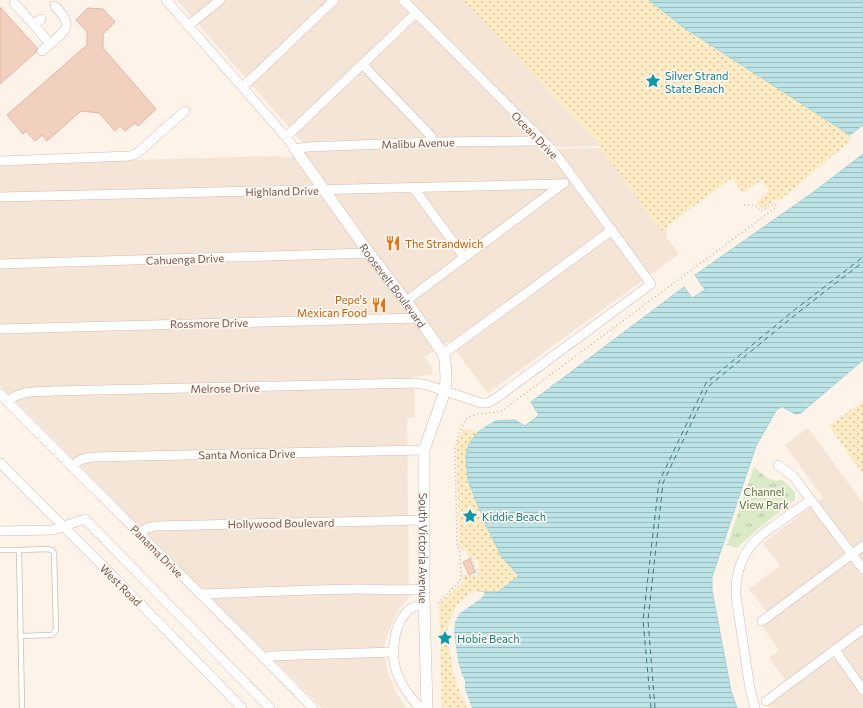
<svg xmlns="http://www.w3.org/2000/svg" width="863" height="708" viewBox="0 0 863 708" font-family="Commissioner,sans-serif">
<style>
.residential{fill:#f4e5d6}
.grass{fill:url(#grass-tufts)}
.sand{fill:url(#sand-dots)}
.water{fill:url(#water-rules);stroke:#a2d4d9}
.pier{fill:#fdf3e8}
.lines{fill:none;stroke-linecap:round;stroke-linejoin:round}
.ferry{stroke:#3f767c;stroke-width:1;stroke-dasharray:5 4;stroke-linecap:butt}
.building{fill:#f2d0c0;stroke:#e5b5a0}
.service-casing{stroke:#d1bcb0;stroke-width:6}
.minor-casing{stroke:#d1bcb0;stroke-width:10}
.tertiary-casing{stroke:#d1bcb0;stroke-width:12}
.path{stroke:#d8b3a2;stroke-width:1.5;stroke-dasharray:1 3;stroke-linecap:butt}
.service{stroke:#fff;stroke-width:4.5}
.minor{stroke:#fff;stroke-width:9}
.tertiary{stroke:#fff;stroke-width:11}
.labels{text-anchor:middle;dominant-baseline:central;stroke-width:3.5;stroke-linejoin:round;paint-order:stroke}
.culture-label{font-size:11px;fill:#0d838f;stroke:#fff7ef;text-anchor:start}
.street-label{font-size:11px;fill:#77584b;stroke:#fff7ef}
.food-label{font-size:11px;fill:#c56008;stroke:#fff7ef;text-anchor:start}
.park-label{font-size:11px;fill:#547741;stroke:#fff7ef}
</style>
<defs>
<pattern id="grass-tufts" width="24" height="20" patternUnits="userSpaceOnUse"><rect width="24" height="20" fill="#d8ebc6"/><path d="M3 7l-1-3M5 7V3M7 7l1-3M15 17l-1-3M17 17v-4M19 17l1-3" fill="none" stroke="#b4c1a3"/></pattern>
<pattern id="sand-dots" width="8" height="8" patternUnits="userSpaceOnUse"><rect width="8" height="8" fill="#fcebc3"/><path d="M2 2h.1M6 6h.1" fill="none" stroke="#d1c1a0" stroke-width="1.8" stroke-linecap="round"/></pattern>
<pattern id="water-rules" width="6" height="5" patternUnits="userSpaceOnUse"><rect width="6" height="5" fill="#bce4e7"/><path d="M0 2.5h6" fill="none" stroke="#9ebcbd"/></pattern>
</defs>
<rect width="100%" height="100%" fill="#fdf3e8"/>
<g class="residential">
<path d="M177,0H465L601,146L562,147L514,137L303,143Z"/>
<path d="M530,144L536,145L544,151L562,149L600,148L679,254L488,393L448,341L425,357L432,367V375L414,377L415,417L407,418L409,597L399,609L389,631L384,647L385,660L389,675L395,690L406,708H322L0,386V164L275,156L290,158L308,149Z"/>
<path d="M808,428L863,503V708H770L763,699L786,681L769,658L779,650L757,619L767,612L749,589L780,566L763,543L823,498L785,445Z"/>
</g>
<path class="grass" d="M754,467C766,476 766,482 783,480L795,492V500L761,526L737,548L727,545Z"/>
<g class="sand">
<path d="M463,0H649L683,27L850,135L849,142L780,200L773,201L762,209L756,203L769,190L762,180L743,193L732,178L667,226L666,236L600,148L601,145Z"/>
<path d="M863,401V474L829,426Z"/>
<path d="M463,429L478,432L469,444L468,480L485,523L502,557L519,576L498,592H479L469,708H442L439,604L463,582V577H477V575L478,574C480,565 480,562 472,557L469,558L465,549L462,550L459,545V538L457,450L458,440Z"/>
</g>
<g class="water">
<path d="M649,0H863V125L850,135L683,27Z"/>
<path d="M863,154V360L801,413L795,414L783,407L777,409L756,446L712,577V590L731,691L737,708H469L457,679L453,616L458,605L468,596L479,592H498L519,576L502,557L485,523L468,480L466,455L469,444L478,432L495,421L515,420L525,426L539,415L531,402L684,287L692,298L705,290L695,275L815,191Z"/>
</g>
<path class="pier" d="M477,591L479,592H484V595L480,599L459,614L455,622L454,633L458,661L461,672L465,681V689L472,708H467L455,680L449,648L448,628L450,619L457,605L468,595Z"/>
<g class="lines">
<g class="ferry">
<path d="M651,708L643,620L659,482L706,383L792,312L863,257"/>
<path d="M655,708L648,620L663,483L709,386L795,315L863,262"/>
</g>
</g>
<g class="building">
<path d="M0,7L37,48L36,52L0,84Z"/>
<path d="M88,8L103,9L115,22L103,34V48L156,109L138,126L135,123L125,131L120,126L115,131L99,113L81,111L47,141L42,135L35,141L26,131L23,134L7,115L87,45V32L76,20Z"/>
<path d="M470,559L475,572L469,575L463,562Z"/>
</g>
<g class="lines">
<g class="service-casing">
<g id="service">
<path d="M0,550H19L22,708"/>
<path d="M19,550L47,549L52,550L54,553L56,630L52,635L20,636"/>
</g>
</g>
<g class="minor-casing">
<g id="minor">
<path d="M166,0L286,137L295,149L307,147L433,142L542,141"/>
<path d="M14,3L34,25L41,19"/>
<path d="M34,25L50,44L42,51"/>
<path d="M188,26L220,0"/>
<path d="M50,44C68,29 73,25 55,6"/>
<path d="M362,64L431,136L433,142"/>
<path d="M243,87L334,0"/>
<path d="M286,137L416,13"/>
<path d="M0,161L129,156L136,154L185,111"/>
<path d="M413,187L464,257"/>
<path d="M0,197L563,184"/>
<path d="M0,264L369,253"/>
<path d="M406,301L564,183"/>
<path d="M0,329L418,318"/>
<path d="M443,354L612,230"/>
<path d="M0,394C104,499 210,602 313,708"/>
<path d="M8,402C18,390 38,392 53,391L416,383L427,385L481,403H487L495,399L651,284L555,153L403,0"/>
<path d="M0,463L116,579L242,708"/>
<path d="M778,465L793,476L863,569"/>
<path d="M72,467C78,460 83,458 93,457L424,450"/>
<path d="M0,531L52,530L85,519L270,708"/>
<path d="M139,533L147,528L156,526L425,520"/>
<path d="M200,594C252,592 304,590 357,589C379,589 402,591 425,589"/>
<path d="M762,621L863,546"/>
<path d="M835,650L863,690"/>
<path d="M265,658L270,656L393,652"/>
<path d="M766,701L863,629"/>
<path d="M420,708C412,699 404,689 399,678C390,660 392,628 406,613C407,612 408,610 410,609C414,606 420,606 425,604"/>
<path d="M755,708L750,689L736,596C735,576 741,555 756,540C763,533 771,528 778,523C789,515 800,507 811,500"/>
</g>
</g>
<g class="tertiary-casing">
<g id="tertiary">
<path id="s1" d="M295,149L369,253L406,301L433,339L443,354L445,359L446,378L445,391L424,450V599L427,708"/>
</g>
</g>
<g class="path">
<path d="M461,576H474L477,571L471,558L469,559"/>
<path d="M438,603L459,582L461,578L460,553L457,544L455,449L459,433L466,419L471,416L478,414L499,412L503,410L775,208L776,206L775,204H773L761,211L755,205H744"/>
</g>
<use href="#service" class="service"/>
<use href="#minor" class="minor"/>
<use href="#tertiary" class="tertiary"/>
</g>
<defs>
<g id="sight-bare" transform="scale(1.2)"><path d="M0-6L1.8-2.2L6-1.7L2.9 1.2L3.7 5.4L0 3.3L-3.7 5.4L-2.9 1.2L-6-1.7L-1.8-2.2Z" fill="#0f9aa8" stroke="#fff7ef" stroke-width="2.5" paint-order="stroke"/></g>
<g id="restaurant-bare" transform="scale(1.2)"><path d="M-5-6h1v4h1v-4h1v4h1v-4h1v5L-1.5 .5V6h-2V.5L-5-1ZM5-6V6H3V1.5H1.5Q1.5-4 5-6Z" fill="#e8710a" stroke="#fff7ef" stroke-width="2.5" paint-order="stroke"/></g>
</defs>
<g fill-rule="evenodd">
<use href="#sight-bare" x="653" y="81"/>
<use href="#restaurant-bare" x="393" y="243"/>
<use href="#restaurant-bare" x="379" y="305"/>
<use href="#sight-bare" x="470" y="516"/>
<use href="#sight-bare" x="445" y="638"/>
</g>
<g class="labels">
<g class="culture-label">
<text x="665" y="75">Silver Strand<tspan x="665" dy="13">State Beach</tspan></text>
<text x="482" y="516">Kiddie Beach</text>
<text x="457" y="638">Hobie Beach</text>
</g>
<g class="street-label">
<text transform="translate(535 135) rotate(46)">Ocean Drive</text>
<text transform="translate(418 143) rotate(-2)">Malibu Avenue</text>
<text transform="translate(282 191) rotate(-1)">Highland Drive</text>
<text transform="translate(185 259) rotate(-2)">Cahuenga Drive</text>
<text stroke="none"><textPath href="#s1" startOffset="168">Roosevelt Boulevard</textPath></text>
<text transform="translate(209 323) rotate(-1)">Rossmore Drive</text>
<text transform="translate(225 388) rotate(-1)">Melrose Drive</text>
<text transform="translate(247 454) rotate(-1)">Santa Monica Drive</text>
<text transform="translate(281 523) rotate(-1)">Hollywood Boulevard</text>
<text stroke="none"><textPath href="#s1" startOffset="451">South Victoria Avenue</textPath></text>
<text transform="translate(157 551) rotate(45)">Panama Drive</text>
<text transform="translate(121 585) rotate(45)">West Road</text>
</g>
<g class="food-label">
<text x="405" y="243">The Strandwich</text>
<text x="367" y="299" text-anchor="end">Pepe's<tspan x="367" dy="13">Mexican Food</tspan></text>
</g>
<g class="park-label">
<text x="764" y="491">Channel<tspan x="764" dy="13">View Park</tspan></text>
</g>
</g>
</svg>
